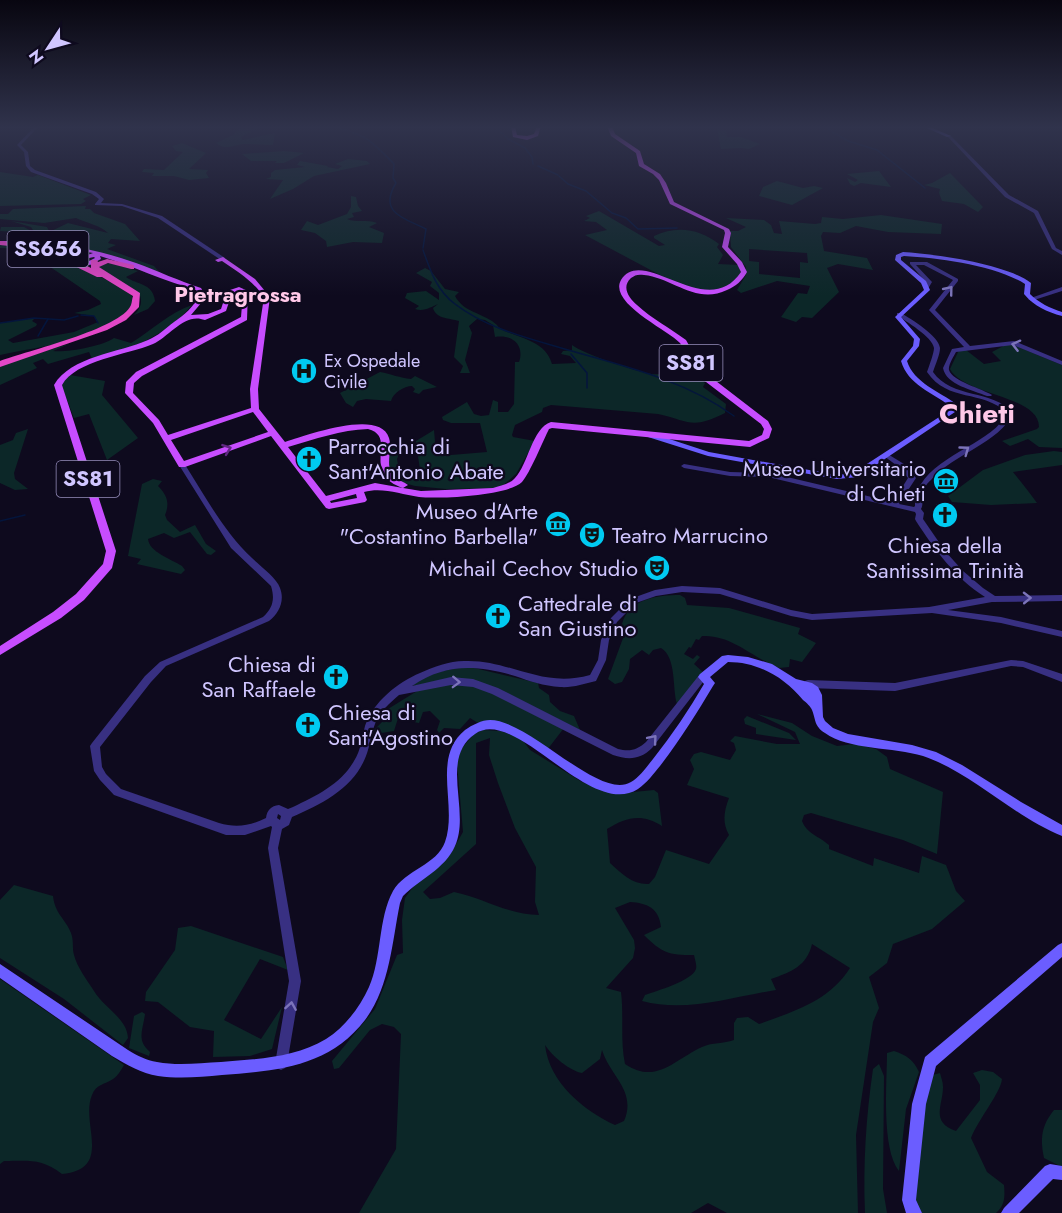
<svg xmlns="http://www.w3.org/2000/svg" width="1062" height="1213" viewBox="0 0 1062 1213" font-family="Jost,sans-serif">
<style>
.green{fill:#0c2728;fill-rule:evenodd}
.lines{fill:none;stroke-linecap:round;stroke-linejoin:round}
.stream{stroke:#04153c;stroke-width:1.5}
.tertiary{fill:#383082;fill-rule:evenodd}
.secondary{fill:#6b5dff;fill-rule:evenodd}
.primary{fill:#c74dff;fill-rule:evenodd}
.trunk{fill:#e347c8;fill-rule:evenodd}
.oneway{stroke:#7c74ba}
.oneway2{stroke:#612883}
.labels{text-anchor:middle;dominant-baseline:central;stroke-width:4.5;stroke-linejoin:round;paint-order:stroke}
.far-poi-label{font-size:18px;fill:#d0c6ff;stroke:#0e0a1e;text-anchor:start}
.shield{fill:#0e0a1e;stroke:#968ebc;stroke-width:1.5}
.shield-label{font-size:21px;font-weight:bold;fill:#d0c6ff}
.far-quarter-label{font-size:22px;font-weight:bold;fill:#ffc8e8;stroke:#0e0a1e}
.poi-label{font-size:22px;fill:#d0c6ff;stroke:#0e0a1e;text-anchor:start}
.far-town-label{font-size:28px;font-weight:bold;fill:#ffc8e8;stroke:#0e0a1e}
</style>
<rect width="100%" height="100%" fill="#0e0a1e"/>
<g class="green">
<path d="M241,126H262L241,137L243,140L275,133L273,145C263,145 253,144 244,144C233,145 226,151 216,143L233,135Z"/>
<path d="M717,129L726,131L727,137H741L760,144L749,149L741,148L721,149Z"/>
<path d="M182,143L206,153L189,169L208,170L206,173L209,178L189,180L174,176H152L154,173L142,172L144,169L164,170L183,152L176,151L172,146Z"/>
<path d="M284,151L304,153L284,163H275L277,161H251L242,154Z"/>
<path d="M348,159L367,161L370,164L314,176L293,189L270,199L283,180L266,179L271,177V173L275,170L305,167L297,165L300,161L328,166L327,167L338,169L342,166L335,164Z"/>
<path d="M879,171L891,187L861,183L854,186L850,184L847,178L855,182L858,180L847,174Z"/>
<path d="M0,172L33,177L38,175L91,195L83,199L86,201L81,204L0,206Z"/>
<path d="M950,173L983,207L978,212L964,204L942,201L939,193L940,189L924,185L932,183Z"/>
<path d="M777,181L803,188L814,186L823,188L792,205L759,196L763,187Z"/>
<path d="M351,196L356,197L358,206L362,211L352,213L354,217L347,219C357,223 366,219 377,223L369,227L384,233L382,243L353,242L327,247L326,241L315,233L301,230L307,221L318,225L347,214L351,207Z"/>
<path d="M86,206L85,209H90L94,213L125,224L140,241L111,239L108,243L116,245L107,249L154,266L161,274C108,255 68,239 14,240L23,239V235L13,236L17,232L0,231L1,227H24L35,233L31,227L11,221L47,227L49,231L43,235L68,223L108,233C100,225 86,223 76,218L44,223L0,219V214H8L13,209Z"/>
<path d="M599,211L659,246L665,245L654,238V236C677,225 700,229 719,244L717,247L723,255L718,264L739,265L742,273L724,290L708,292L675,283L585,235L607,230L596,222L584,221L590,218L586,216Z"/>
<path d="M881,215L942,224L941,234L888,232L856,226L840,233L823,232L821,236L824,251L867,258L873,270L838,264L827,268L839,292L812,318L802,317L796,322L781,317L798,293L807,294L810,286L777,281L741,293L737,290L746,275V267L731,247L730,231H738L746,227L726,218L764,220L771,225L774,233L782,234L779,221L815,224L821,223L822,217L843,219ZM749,249L807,253L808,263L800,262V278L759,274V262L749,261Z"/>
<path d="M0,244L33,245L62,257L130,292L135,302C106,342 44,345 0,355V323L35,318L32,321L37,324L36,326L8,340L13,343L74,332L98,322L94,316L74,313L88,310L101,304L100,301L43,262L50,258L31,249L0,248Z"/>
<path d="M110,263L138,271L126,277C137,285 153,283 155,301L148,309L134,315C141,308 143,302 139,293L109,277L97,266Z"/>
<path d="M425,268L431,271L445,289L459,292L455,296C463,311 478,312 492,321C498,325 497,327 505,331C523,339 546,342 552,364L576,363L570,356L561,354L563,351L572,350V345C583,354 638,372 652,374C676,376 684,365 705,383L703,387L726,404L725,413C691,430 690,421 658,414L551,405L543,408L542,412L515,425L512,435L513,437L535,441L516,474L500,488L446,489L415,486L404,483L390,475L387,461L388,451L397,447L398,442L403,444L397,459L399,470C409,478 426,478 438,477L420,469L416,444V441L434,430L436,453L439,456L487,452L480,423H451L443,420L442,417L467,402L474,414L481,416L489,415L493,400L498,402V412H508L514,404L515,362H519C525,345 512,334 495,337L493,325L485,320L477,319L469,326L472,333L465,360L470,373H460L463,366L454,357L459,321C449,318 436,319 433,308L438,304C431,307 424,312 415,309L419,306L405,298L407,293L426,291L439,300V293L430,286L432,282L416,273Z"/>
<path d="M192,305C166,337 130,348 93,361L89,352L48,364L43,359L33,363L37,368L0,385V365L69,344L53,351C65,353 104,346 114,338L131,343C151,331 170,312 192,305Z"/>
<path d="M1009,343L1062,365V448L1039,447L1028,439L1010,446L1002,441L1037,429L1039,427C1039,395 964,396 950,369L959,350H966L984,364L1001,361L992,352Z"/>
<path d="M380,372C391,374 400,378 411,379L415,376L437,387L423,390L419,394L413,392L415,389L412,386C404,386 393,393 391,401L366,399L357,401L353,407L346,403L340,393Z"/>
<path d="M70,375L105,381L102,395L138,438L107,460L89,414L74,418L61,384Z"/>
<path d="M28,429L14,473L15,479L28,489L15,490L0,483V445L13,440L16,433Z"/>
<path d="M1054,451L1062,452V465L1013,472C1020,481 1029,492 1037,503L991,505L952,502L948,496L983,470L1025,455Z"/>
<path d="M153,479L162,481L158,486C167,495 170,503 165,515L167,520L180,532L195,525L206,544L216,551L211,555L207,554L190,532L174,538L164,533L148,539C149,552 171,559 182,566L185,570L181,574L137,564L141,559L128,556L142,484Z"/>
<path d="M680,595L685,598L687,605L729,608L800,628L798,634L816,643L802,662L790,659L789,667L779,668C753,658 731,634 702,636L699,640L696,639L691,648L689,647L684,654L693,659L697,655L700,657L694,664L704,673L677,704C672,688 677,658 661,648L653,650L649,655L642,650L630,659L629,669L622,682L615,684L608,679L626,630L622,624C629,599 657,595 680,595Z"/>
<path d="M470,667L538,683L539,688L549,695L550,702L560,711L574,716L580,730L497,688L451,678L413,686C418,673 457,668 470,667Z"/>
<path d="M438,684L476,686L490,690L564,728L547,750L516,731L478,723L470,718L460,729L444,728L439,733L437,730L440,721L430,711L423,712L419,723L414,722L415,714L400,712L394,731L375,734L374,730L386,718L388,709L422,688Z"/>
<path d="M757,714L792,723L812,736L837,746L855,744L876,749L887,757L890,769L943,792L937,854L903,840L811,813L804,815L802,821C807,834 819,836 829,845V849L873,866L874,858L919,873L922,856L946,865L956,891L965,901L932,929L893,944L887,963L869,977L879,1008L873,1022L856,1135L858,1213H727L708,1203L691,1213H359L396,1149L401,1034L394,1027L382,1024L370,1030L339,1068L334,1069L332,1061L375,1009L397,955L403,953L402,920L405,898L416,883L451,853L463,832L457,763L461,749L474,734L483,730L501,731L521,738L530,750L582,782L613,794L654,790L658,793L662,826C642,813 626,817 607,829L610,863C622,874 633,885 649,884L655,877L666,850L709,864L729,835C722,823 724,811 729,798L687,785L694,769L690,760L694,754L701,752L730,760L736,750L734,743L730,741L735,736L777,744H800L795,732ZM490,738L489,755L498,783L515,828L536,867L535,902L539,915C509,915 483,898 454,892L440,898L430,899L423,892L476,844V743ZM630,902C647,903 659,908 661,927L644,935C662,953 668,955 694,955C695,960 697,965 696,969C692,981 656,991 645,995L642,1001C686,1013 732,997 776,990L771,979C791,972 807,966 812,944L850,968C829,1001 795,1011 759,1024L748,1017L737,1018L734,1023V1040C723,1044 713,1042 702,1047C674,1060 656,1085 625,1064C620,1040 624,1017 621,992L606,988L633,958L635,948L634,940L615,908ZM545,1045C552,1056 570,1071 582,1073L600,1059L602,1050C610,1076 637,1091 624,1121L615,1125C584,1111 549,1082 545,1045Z"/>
<path d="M747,716L789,733L796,740L756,734V728L745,724L744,719Z"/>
<path d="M14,885L53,896C55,914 65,918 71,933C74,941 72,948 74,955C77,967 87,980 94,991C104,1008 127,1018 128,1038L123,1045L64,999L0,958V900Z"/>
<path d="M191,926L283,957L288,970L260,959L224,1020L261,1039L282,1007L272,1049L250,1056L213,1057L214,1031L190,1027L158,1002L145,1001L146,992L175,950L178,928Z"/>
<path d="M0,979L124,1065C121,1070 118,1076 113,1079C104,1085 96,1084 92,1095C80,1123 114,1169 62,1174C41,1158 29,1161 4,1161L0,1164Z"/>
<path d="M142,1012L145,1014C143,1030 136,1040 150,1052L149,1056L129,1048L134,1016Z"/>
<path d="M894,1051C906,1055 913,1059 919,1072L906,1109L899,1171C881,1148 887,1083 887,1053Z"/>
<path d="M879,1064L884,1076L883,1189L887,1213H865C863,1164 866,1117 873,1069Z"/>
<path d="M982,1070L993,1072L1002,1079C1001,1092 978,1120 971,1138L987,1172L1004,1185C1005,1197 1005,1205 996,1213H922L914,1199L929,1076L940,1073C941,1077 943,1082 943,1087C943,1105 930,1122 956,1131L980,1100V1085L973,1073Z"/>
<path d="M1054,1110H1062V1167L1044,1158C1040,1139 1041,1126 1054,1110Z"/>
</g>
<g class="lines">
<g class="stream">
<path d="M331,126C365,134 370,139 394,164L393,178L396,183C377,214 407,219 426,229L423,248"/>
<path d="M465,126H474"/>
<path d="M482,126L498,129L508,139L525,148L532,157L533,164"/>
<path d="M823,126L848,141L877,150L925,188"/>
<path d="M538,166L558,175"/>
<path d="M559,176L568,184L586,191L612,213L626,218L638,229L677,228"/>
<path d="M423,250C430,270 437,291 455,304C482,325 519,336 551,345C614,364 681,377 734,416"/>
<path d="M81,315L94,316L98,323"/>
<path d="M0,323L34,318L64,320L78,316"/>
<path d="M38,336L48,319"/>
<path d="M571,354L587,373V388"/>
<path d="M0,521L25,515"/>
</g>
<g class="tertiary">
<path d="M35,126H39L21,145L28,152L30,166L35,170L96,192L104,199L101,203L122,204L162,216L225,258V260H221L158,218L122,206L95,205V204L99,199L92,194L31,172L26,166L24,152L17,145Z"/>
<path d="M948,135H950L1009,195L1038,211L1056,248L1062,251V255L1052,249L1034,213L1005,197L948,137Z"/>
<path d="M910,262H927L958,279V281L935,310L970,346L1014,341L1062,361V365L1013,345L956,352C954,356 948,365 949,370C952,381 983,389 992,395L991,396H987C973,390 946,385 943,368L952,349L964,347L929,310L953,280L924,265H916L932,282L929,287H925L926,282L910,264Z"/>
<path d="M1062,287V291L1031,301L1028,299Z"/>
<path d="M897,313H901C911,319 939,336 940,348C940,355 935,365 933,372C952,399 992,389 1013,413C1000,443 953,454 931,480C928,482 924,488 923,492C921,498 924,504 921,509L924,513L923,519L945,551L963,571L983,588L995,596L1062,595V601L992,602L948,610L1001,617L1062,631V637L1001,623L932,613L812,620L791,616L720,594L682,592L656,596L636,603L617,622L609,640L606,660L596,681C584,684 572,688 560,687C544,686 529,681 515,676C477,665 446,663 412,686L451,677L473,679L498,688L618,749C630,752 637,750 646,742L700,674L703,673L706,674L707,677L652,748C640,760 628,760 613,755L492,694L473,687L451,685L399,695C390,703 379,712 375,724C371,734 370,746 366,756C354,788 322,804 292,817L289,825L282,829L278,848L301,981L287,1064L285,1068L281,1070L277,1068L275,1064L289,981L268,848L272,827L271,826L245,835H226L114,795L100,780L94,771L90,746L92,743L145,676L160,662L263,617C273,608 275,599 271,586L231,548L179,465L180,463H184C205,496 224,532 252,558C260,566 277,578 280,588C285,601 279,613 269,621L166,666L151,682L100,747L102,767L106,774L121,789L219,823C236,828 250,826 266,818C267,810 271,806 279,805L288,809L293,807C316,796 341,784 354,761C361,750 362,737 365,726C373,702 398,682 420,673C434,667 449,661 464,661C510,659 541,689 590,675L598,660L601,640L611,618L630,599L655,590L682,586L720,588L791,610L812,614L929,607L985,597C955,578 935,550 916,521L915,519L916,514L915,512L768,477L730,476L684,468L681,466L684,464L730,472L767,473L765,471L769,469L798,468H800V472L770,473L893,502L908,478L900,468L884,456V454L886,453L904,464L916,478L899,504L914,507L915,506C915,502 915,496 916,492C917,489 919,487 921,484C940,453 994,442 1007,413C982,389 948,403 927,372C929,366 934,353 934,348C933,337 905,321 897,315ZM278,814L281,816L280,820L277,818Z"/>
<path d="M1011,660L1023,661L1062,674V682L1023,667L1011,666L895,691L808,688L805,687L804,684L805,681L808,680L895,683Z"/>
</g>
<g class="secondary">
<path d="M922,126H928L951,136L947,137Z"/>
<path d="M903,252C935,254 1007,264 1031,283L1030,294C1039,303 1050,308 1062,312V316C1047,312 1034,306 1024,294L1025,284C994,265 940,258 904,256L901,257V260L926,281L930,290L901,317L920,339L919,346L907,361C914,383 939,391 956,404L957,405L955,412L858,477L837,479L708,456L648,437V433H651L709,452L837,475L853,473L950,410V406C932,392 908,385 901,361L913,346L914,339L895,317L924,290L921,283L895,260L896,255Z"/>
<path d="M728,655L748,657L772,664L796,679L812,683L818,687L822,695L823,717L825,721L833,728L848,734L912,745L936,752L962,765L1021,802L1062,825V836C1014,817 971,772 923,756C894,747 848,750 825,733C814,726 816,720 812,710C811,707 806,702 803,700C784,677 758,662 728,662L710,677L715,683L713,686C697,713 680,740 660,766C654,773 647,783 638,789C590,820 515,705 475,734C439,759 471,811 455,846C445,869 420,879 403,896L400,903C392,942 390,987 365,1020C329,1067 276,1071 222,1075C201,1077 179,1079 158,1076C141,1073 127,1065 112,1056L0,978V964L128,1050C138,1056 146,1060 157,1062C178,1066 200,1063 221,1062C256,1059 295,1058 326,1039C345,1027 360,1007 369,987C382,958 378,918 393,891C405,870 437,865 445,842C458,805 431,758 465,730C472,725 482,720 490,720C530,720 599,801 631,782C640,777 647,766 653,759C672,735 689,710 704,684L698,677L700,674L722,656Z"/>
<path d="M1062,943V957L936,1066L926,1104L916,1200L922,1213H906L902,1200L912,1104L925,1057L1058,945Z"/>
<path d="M1050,1164L1062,1166V1180L1053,1179L1019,1213H1001L1004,1208L1045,1166Z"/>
</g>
<g class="primary">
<path d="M511,126H515L517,135L527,136L534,134L537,126H541L538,136L527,140L513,137Z"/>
<path d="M607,126H612L615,134L640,151L644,164L660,174L666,183L674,202L729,229L731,233L728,247L742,262L747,272C742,281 736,286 727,290C696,305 673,278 644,275C638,274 635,275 631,278C621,287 629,298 637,305C652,319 670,328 686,340L691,349L699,368L768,421L772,429L769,438L750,447L552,428L549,429C544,439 529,475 522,482C508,496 438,499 419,497C400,494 382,487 364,492L367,500L365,502L329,509L326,508L271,436L185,467H179L153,423L125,393L126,382L136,372L241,317L243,293L239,291L232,293L226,311L205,320C185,312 170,336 153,344C127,355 76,360 62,385L116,551L112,568L84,600L61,618L0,655V646L53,612L76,594L103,564L106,551L54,385C71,356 119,353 148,340C158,336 166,328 174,322C183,316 195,306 199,295L196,290C164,281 133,266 100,256L101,259L90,265L78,261L79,258L93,253L53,246L0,245V241C48,240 91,247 136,263C158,271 179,281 201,288L205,295L202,302L191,315L208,314L221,309L227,291L239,287L248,291L247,320L142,376L134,383L133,393L159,420L168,435L251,408L250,389L264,297C253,281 237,271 222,261L218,262L215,260L223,257L255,279L270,297L258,389L259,409L285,442C305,436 380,408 389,438C393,451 383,469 396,478C400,481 404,482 408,485L403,488L421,491L493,488C500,486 510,484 515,478C528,465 532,428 551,422L749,441L762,435L764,429L761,424L693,372C687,363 687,351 680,343C668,330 608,303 621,280C643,244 707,323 741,272L737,264L722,247L725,233L724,230L670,204L659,180L653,174L639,166L636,153L611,136ZM89,258L94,257L95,258L89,261L85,260ZM253,412L268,432L184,461L171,440ZM368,429C399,437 359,473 403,488L375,483L326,496L288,447C315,439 341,430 368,429ZM356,494L357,498L331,503L330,501Z"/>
</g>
<path class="trunk" d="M0,241L45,245L91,268V260H97L98,262L107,259L134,265V269H131L108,263L99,267L140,293L139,307L126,320L107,330L0,367V361C26,351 121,329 131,305C132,302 132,299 133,296L102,277H97L40,249L0,245Z"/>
</g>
<defs><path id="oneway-chevron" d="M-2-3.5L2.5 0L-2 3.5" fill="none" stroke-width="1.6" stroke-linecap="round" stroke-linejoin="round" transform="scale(1.5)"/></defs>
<g class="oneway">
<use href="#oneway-chevron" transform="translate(949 290) rotate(-51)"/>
<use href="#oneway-chevron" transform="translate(1016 345) rotate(-166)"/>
<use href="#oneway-chevron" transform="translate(965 450) rotate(-36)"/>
<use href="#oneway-chevron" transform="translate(1027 598) rotate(-1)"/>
<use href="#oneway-chevron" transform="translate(456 682) rotate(2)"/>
<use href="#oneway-chevron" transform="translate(653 739) rotate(-50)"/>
<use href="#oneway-chevron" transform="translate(291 1006) rotate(-81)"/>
</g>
<use class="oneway2" href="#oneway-chevron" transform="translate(227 449) rotate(-20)"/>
<linearGradient id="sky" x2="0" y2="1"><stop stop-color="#080610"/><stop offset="0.43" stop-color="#30334c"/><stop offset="1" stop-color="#30334c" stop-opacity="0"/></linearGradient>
<rect width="1062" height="296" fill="url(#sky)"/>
<defs>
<g id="hospital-disc" transform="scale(1.35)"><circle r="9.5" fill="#00caf1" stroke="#0e0a1e"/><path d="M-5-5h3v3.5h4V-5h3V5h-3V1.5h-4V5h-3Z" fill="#111"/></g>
<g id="church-disc" transform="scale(1.35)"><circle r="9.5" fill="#00caf1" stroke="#0e0a1e"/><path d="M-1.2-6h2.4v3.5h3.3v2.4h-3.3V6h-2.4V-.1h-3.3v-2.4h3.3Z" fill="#111"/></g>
<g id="museum-disc" transform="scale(1.35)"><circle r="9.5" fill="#00caf1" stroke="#0e0a1e"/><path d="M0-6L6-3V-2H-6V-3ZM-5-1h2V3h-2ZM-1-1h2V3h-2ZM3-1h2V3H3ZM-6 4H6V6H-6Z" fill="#111"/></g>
<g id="theatre-disc" transform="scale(1.35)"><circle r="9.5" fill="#00caf1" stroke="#0e0a1e"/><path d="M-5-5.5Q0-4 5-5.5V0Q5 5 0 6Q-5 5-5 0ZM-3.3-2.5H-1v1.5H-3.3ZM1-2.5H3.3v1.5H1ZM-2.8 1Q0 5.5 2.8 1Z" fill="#111"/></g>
</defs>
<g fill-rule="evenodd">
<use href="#hospital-disc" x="304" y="371"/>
<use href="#church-disc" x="309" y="459"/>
<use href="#museum-disc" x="946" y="481"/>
<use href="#church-disc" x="945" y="515"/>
<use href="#museum-disc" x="558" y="524"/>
<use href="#theatre-disc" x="592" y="535"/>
<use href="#theatre-disc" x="657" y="568"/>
<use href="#church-disc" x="498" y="616"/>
<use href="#church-disc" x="336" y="677"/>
<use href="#church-disc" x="308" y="725"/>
</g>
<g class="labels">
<g class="far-poi-label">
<text x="324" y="361">Ex Ospedale<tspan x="324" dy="21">Civile</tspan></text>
</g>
<g class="shield">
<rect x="7.5" y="231" width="81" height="36" rx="4.5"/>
<rect x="659.5" y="345" width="63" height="36" rx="4.5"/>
<rect x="56.5" y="461" width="63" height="36" rx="4.5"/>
</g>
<g class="shield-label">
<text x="48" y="249">SS656</text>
<text x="691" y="363">SS81</text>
<text x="88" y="479">SS81</text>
</g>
<g class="far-quarter-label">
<text x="238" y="294">Pietragrossa</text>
</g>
<g class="poi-label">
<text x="328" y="446">Parrocchia di<tspan x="328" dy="25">Sant'Antonio Abate</tspan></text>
<text x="926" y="468" text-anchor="end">Museo Universitario<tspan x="926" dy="25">di Chieti</tspan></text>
<text x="538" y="511" text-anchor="end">Museo d'Arte<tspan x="538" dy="25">"Costantino Barbella"</tspan></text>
<text x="612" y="535">Teatro Marrucino</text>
<text x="945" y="545" text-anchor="middle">Chiesa della<tspan x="945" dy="25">Santissima Trinità</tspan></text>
<text x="638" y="568" text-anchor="end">Michail Cechov Studio</text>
<text x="518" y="603">Cattedrale di<tspan x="518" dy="25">San Giustino</tspan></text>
<text x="316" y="664" text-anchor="end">Chiesa di<tspan x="316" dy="25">San Raffaele</tspan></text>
<text x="328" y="712">Chiesa di<tspan x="328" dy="25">Sant'Agostino</tspan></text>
</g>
<g class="far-town-label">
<text x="977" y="413">Chieti</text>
</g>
</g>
<g transform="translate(48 48) rotate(234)" stroke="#0e0a1e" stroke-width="4.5" paint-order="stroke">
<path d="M0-4.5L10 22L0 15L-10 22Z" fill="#d0c6ff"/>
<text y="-9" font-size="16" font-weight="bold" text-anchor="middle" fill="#d0c6ff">N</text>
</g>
</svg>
